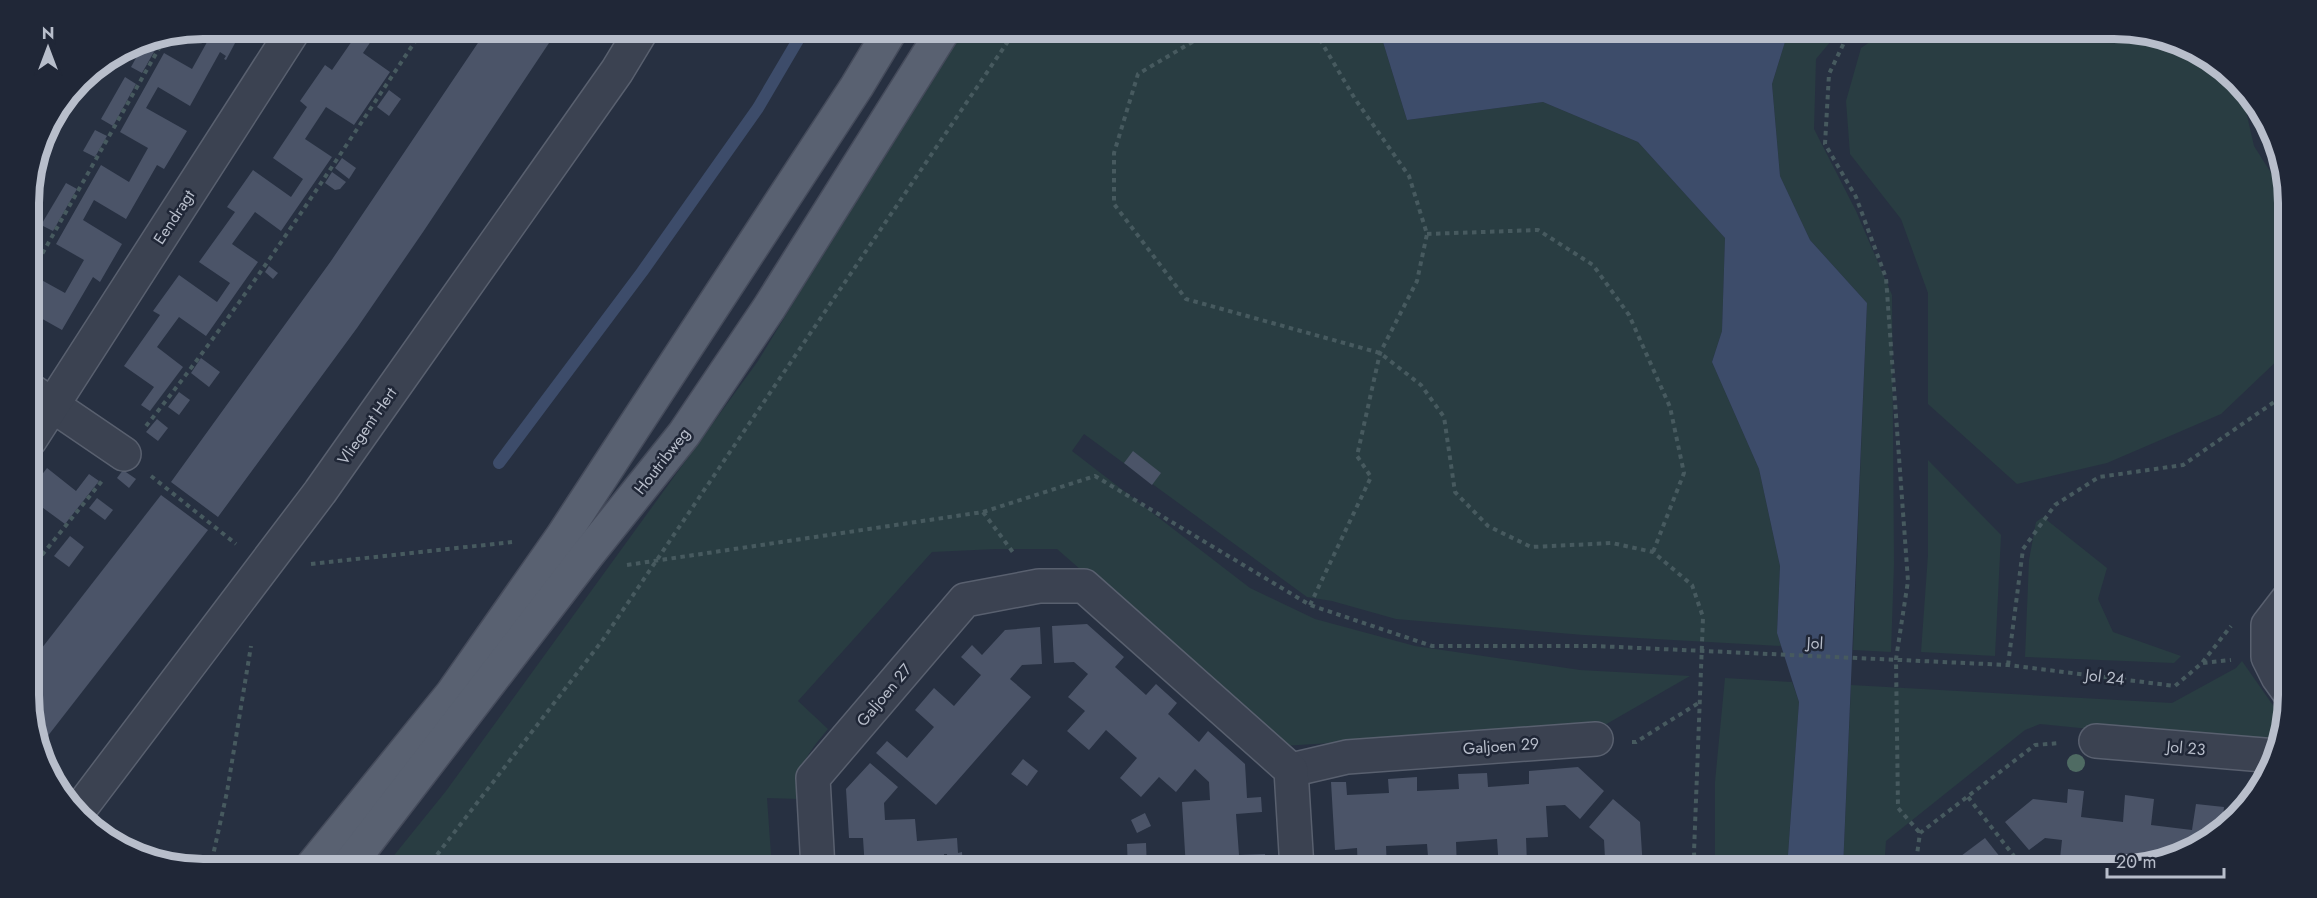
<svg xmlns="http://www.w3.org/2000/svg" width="2317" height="898" viewBox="0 0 2317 898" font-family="Jost,sans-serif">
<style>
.green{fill:#293d42}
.water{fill:#3d4c6a}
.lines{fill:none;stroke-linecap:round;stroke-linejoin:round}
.stream{stroke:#3d4c6a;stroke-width:12}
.building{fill:#4b5468}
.minor-casing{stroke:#59606f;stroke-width:36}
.major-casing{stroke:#454b5b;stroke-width:36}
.path{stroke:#475a5f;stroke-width:4;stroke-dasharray:4.5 4.5;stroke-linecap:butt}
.minor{stroke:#3b4251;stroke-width:33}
.major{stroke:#596171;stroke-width:33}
.tree{fill:#4f6b63}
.labels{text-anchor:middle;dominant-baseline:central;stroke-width:5;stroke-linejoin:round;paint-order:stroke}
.street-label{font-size:16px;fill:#b8becb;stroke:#202737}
.rim{fill:none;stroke:#b8becb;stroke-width:8}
</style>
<rect width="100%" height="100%" fill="#273041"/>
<g class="green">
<path d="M2114,28L2170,38L2240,85L2254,146L2287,198V344L2283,355L2221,414L2107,463L2017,484L1928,404V293L1901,219L1850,154L1846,101L1861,48L1889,29Z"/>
<path d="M959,29H1379L1407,120L1543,102L1638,142L1725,238L1722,331L1712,362L1759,469L1780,566L1777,633L1781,646L1584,635L1396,619L1332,601L1307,597L1084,434L1072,451L1250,588L1315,619L1415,646L1580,670L1690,676L1603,726L1283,746L1057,549H996L932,552L798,701L828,729C807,754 798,766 798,799L767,798L772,869H383L446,791L758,361Z"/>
<path d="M1789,29H1841L1816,59L1814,129L1856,211L1892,295L1894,564L1891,652L1853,650L1867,303L1810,240L1780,176L1772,84Z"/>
<path d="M1928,460L2001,535L1995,656L1921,652L1928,555Z"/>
<path d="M2043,517L2107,568L2098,599L2113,632L2181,656L2174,663L2025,657L2029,560L2036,522Z"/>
<path d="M2242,661L2284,721L2281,743L2100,730L2040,724L2025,730L1886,841L1884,869H1843L1851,685L2172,703L2236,668Z"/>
<path d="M1725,678L1792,682L1799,702L1787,869H1715V782Z"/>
</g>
<path class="water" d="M1379,29H1789L1772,84L1780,176L1810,240L1867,303L1843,869H1787L1799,702L1777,633L1780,566L1759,469L1712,362L1722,331L1725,238L1638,142L1543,102L1407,120Z"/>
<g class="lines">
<path class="stream" d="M499,463L642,272L758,108L805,28"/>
</g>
<g class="building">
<path d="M243,28L226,60L224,59L226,56L220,52L190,106L158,87L146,108L187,131L164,169L157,165L126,219L94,200L83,220L122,244L100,282L93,277L62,330L30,312L29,289L36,277L65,293L84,260L56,244L101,165L129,182L148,148L120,132L164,53L192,69L211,35L200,29Z"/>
<path d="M361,28H380L363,53L390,72L354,125L326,107L305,139L332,157L281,231L255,212L232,244L258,262L206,336L179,317L157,347L183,367L150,411L141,405L154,387L124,366L160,315L153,311L179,275L217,302L230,283L199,262L235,212L227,207L253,170L291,197L303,179L273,158L307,107L300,101L325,65L332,70Z"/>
<path d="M395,28H419L412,40Z"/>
<path d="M488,28H559L423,232L357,328L218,517L171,482L331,261Z"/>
<path d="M163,36L142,73L131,67L146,40Z"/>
<path d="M125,77L136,84L113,126L101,119Z"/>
<path d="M389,90L401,99L389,116L377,107Z"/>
<path d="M95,130L107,136L95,157L83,151Z"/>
<path d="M342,158L356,168L349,179L335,168Z"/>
<path d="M332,172L346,182L340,189L335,190L325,183Z"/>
<path d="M66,183L77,189L53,231L41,225Z"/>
<path d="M269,266L278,273L273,279L265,272Z"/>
<path d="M201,358L220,372L209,387L191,373Z"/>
<path d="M179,392L190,400L179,415L168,407Z"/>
<path d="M157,419L168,428L158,441L146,432Z"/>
<path d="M1133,451L1161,473L1152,485L1124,463Z"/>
<path d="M47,468L76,491L89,474L99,481L65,524L39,505L31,516V489Z"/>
<path d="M123,470L136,479L129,488L117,478Z"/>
<path d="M161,495L208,530L40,746L32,729L31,662Z"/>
<path d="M97,498L113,510L105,520L89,508Z"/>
<path d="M70,536L84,547L69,567L54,556Z"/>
<path d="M31,546L41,555L31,568Z"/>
<path d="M1087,624L1124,657L1115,667L1146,695L1156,684L1177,703L1168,714L1199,742L1208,731L1245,764L1247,798L1261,797L1262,812L1236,814L1239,855L1265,854L1266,869H1186L1182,802L1210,800L1209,782L1195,769L1176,792L1159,777L1141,797L1120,778L1137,758L1106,730L1089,750L1067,731L1085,711L1068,697L1088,674L1074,662L1054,663L1052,626Z"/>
<path d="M1040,627L1042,664L1022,665L1010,679L1031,697L936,805L876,753L887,741L907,758L934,727L915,710L934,688L954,706L981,675L961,657L972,645L982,655L1005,630Z"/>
<path d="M1023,759L1038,771L1027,786L1011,774Z"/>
<path d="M870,763L898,787L884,803L885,820L915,819L917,841L957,838L958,853L962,852L963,869H948L947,854H944L945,868L865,869L863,838H849L846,789Z"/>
<path d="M1578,767L1604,791L1580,819L1565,805L1546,806L1548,837L1526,838L1527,864L1513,865V869H1499L1497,839L1456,842L1457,869H1429L1427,844L1386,846L1387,869H1358L1357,848L1335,850L1331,782H1346L1347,795L1389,793L1388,779L1417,777V791L1459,789L1458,774L1487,773L1488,787L1529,784V771Z"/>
<path d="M2068,789L2084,791L2081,817L2123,822L2125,795L2154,799L2151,825L2192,830L2196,804L2224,807L2221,832L2125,869L2059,868L2062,840L2045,838L2029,850L2005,822L2033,799L2067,803Z"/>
<path d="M1613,799L1640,822L1643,869H1576L1575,860L1605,858L1604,840L1589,827Z"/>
<path d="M1145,813L1151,826L1137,833L1131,820Z"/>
<path d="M1985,838L2008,867L2005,869H1956L1957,859Z"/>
<path d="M1146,843L1147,869H1128L1127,844Z"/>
</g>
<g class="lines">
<g class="minor-casing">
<g id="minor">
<path d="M30,390L124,454"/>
<path d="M30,440L295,28"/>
<path d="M2288,599L2268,625V657L2278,677L2288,691"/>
<path d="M2096,741L2276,756"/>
<path d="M1291,770L1347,757L1596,739"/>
<path d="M77,813L320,492L617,71L643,28"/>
<path d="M818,869L813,778L965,600L1039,586H1084L1291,770L1297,869"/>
</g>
</g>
<g class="major-casing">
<g id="major">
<path d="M310,869L452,694L562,537L857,86L892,28"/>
<path d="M346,869L588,554L684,434L769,308L945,28"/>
</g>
</g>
<g class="path">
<path d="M1216,28L1138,74L1114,153V204L1186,299L1380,353L1421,385L1444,417L1455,492L1488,526L1531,547L1612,543L1653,552L1692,585L1703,617L1694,852L1695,869"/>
<path d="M1851,28L1829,74L1825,144L1856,197L1886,278L1908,581L1896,659L1898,808L1920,833"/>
<path d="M1427,234L1538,230L1593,265L1629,315L1670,407L1684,473L1653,552"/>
<path d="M29,277L166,36"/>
<path d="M2280,398L2288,402"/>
<path d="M146,426C247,300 334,163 424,28"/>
<path d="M151,476L236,544"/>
<path d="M983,512L1015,555"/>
<path d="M42,555L102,481"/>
<path d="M2279,563L2288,551"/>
<path d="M311,564L512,542"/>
<path d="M627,565L983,512L1095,476L1310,605L1432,646H1596L2008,665L2175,686L2202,663L2231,626"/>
<path d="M1310,605L1371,477L1357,456L1380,353L1417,281L1427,234L1409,176L1355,99L1313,28"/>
<path d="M2203,663L2231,660"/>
<path d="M2008,665L2023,549L2055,505L2099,477L2183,465L2280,398L2288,390"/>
<path d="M1632,742H1636L1700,702"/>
<path d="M1968,797L2024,869"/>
<path d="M210,869L227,792L251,646"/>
<path d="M426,869L602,641L1017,28"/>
<path d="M1915,869L1920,833L2035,745L2060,743"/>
</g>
<use href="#minor" class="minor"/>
<use href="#major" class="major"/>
</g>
<circle class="tree" cx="2076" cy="763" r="9"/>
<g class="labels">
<g class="street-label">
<text transform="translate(174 217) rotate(-57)">Eendragt</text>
<text transform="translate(367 426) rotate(-55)">Vliegent Hert</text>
<text transform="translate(662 461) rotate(-52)">Houtribweg</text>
<text transform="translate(1815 643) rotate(3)">Jol</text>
<text transform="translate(2105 677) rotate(7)">Jol 24</text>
<text transform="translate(884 695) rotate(-50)">Galjoen 27</text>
<text transform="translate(1501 746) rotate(-4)">Galjoen 29</text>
<text transform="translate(2186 748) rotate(5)">Jol 23</text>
</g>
</g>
<path d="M0 0H2317V898H0ZM203 39H2114A164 164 0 0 1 2278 203V695A164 164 0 0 1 2114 859H203A164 164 0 0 1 39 695V203A164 164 0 0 1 203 39Z" fill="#202737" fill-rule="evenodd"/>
<path class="rim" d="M203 39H2114A164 164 0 0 1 2278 203V695A164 164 0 0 1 2114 859H203A164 164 0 0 1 39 695V203A164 164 0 0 1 203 39Z"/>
<g transform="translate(48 48)" stroke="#202737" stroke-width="4.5" paint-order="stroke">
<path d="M0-4.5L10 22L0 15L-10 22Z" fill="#b8becb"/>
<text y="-9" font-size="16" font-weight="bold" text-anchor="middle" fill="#b8becb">N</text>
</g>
<path d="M2107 868v9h117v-9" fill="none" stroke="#b8becb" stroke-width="3"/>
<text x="2116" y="868" font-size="18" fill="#b8becb" stroke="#202737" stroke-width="4.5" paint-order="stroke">20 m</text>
</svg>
